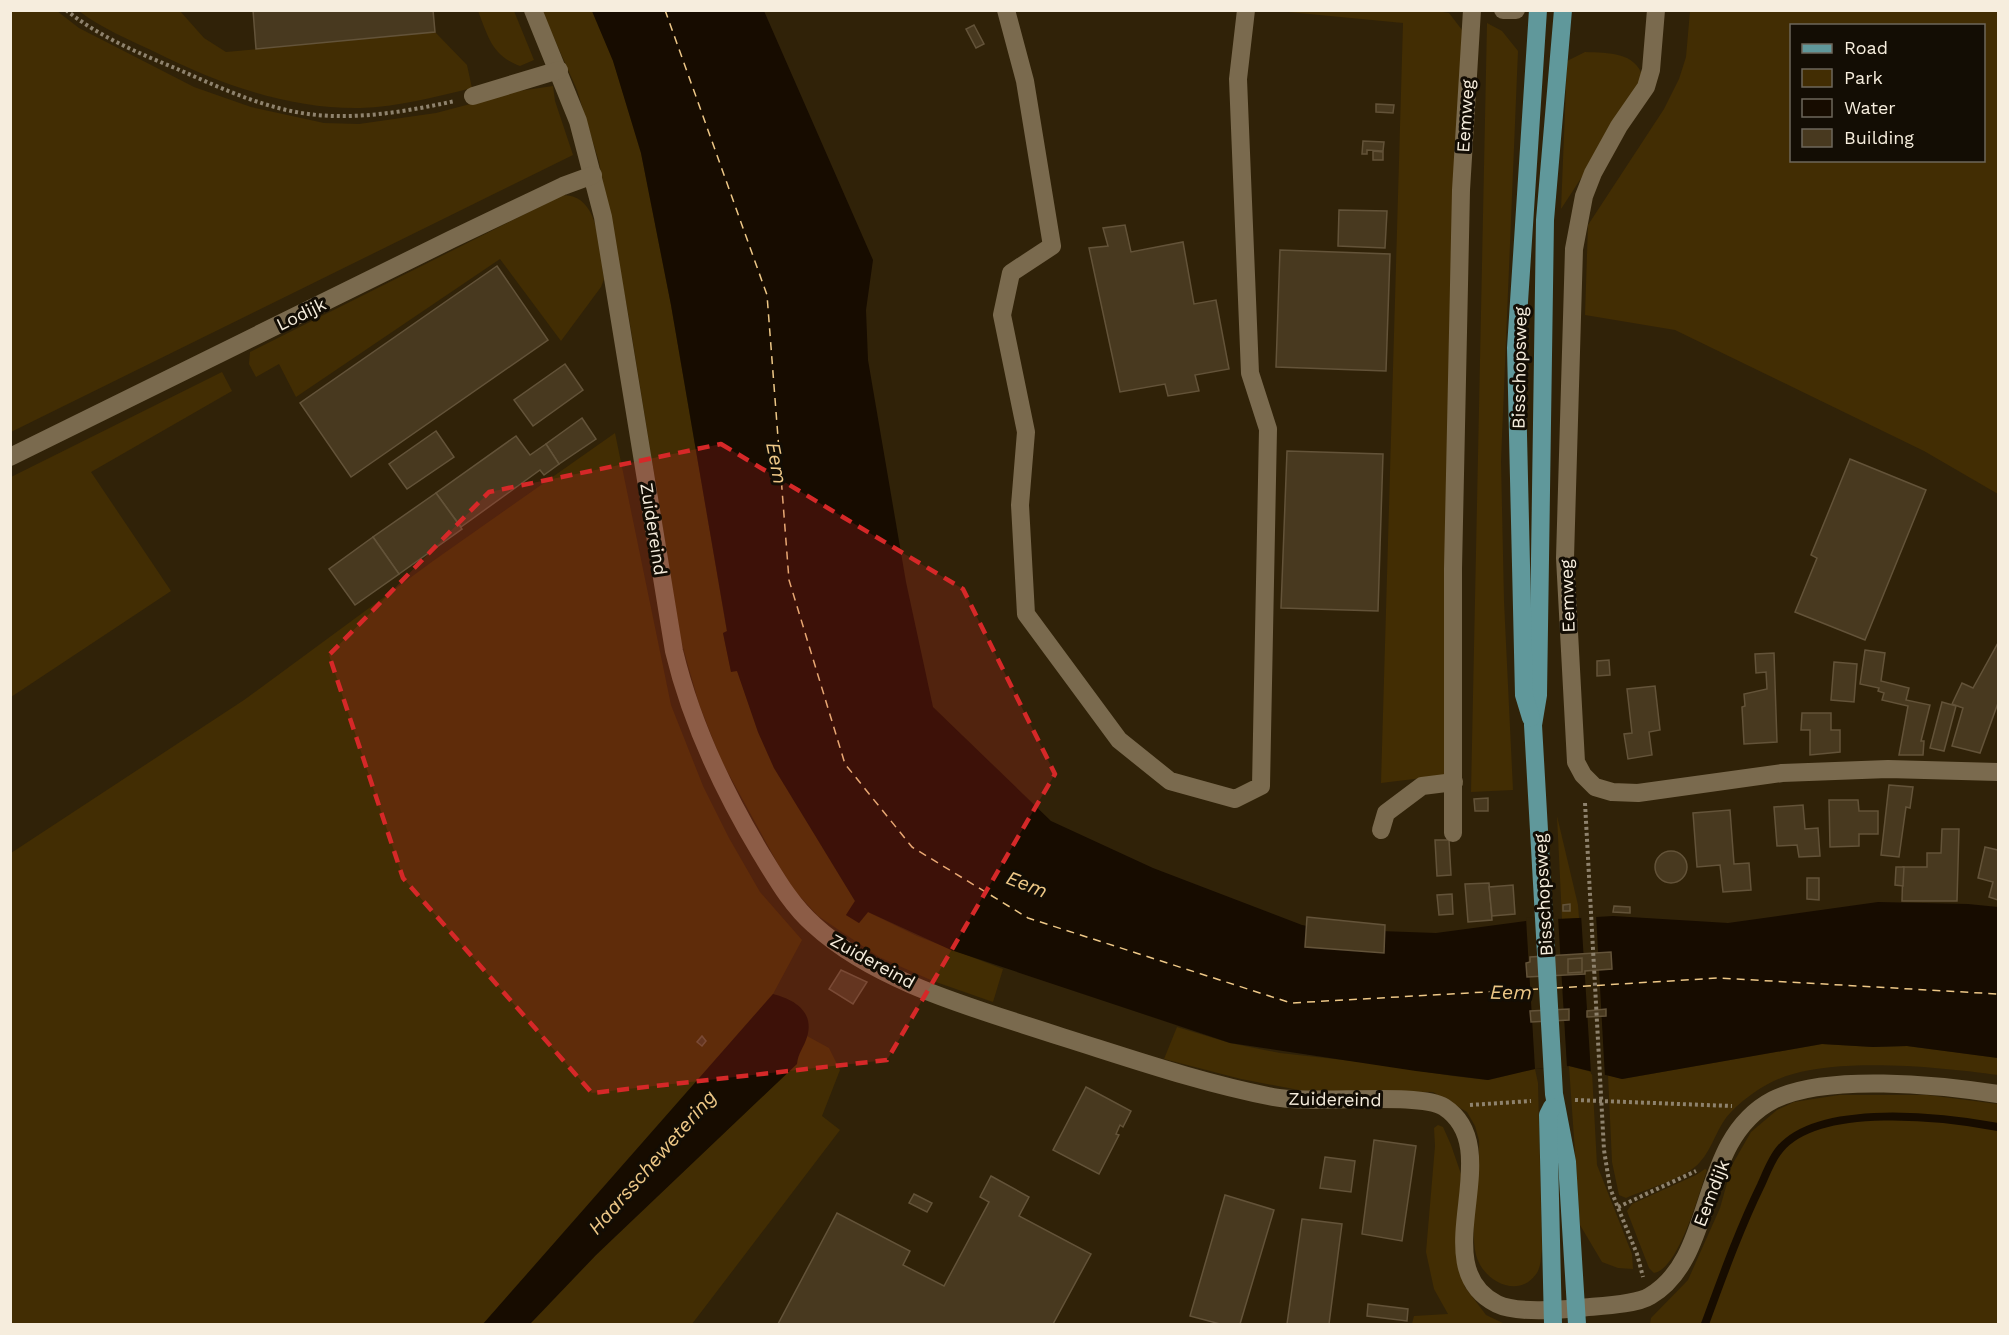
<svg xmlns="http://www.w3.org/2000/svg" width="2009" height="1335" viewBox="0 0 2009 1335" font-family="'Work Sans',sans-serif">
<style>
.green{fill:#422d03;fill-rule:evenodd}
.water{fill:#170c00}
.pier{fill:#302208}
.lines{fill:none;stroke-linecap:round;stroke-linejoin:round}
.stream{stroke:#170c00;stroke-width:8}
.ferry{stroke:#edc786;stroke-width:1.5;stroke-dasharray:8 6;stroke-linecap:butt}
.building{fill:#48391f;stroke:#635339;stroke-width:1.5}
.path{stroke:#8e826d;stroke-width:4;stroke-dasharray:3 3;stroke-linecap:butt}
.minor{stroke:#7a6a4e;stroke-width:18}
.major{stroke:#60989b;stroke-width:18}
.marked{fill:#d62828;fill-opacity:0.2;stroke:#d62828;stroke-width:4.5;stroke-dasharray:12 8;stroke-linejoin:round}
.labels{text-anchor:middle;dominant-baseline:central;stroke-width:6;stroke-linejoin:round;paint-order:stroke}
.street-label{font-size:18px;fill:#f6eddd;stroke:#130d04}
.water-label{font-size:20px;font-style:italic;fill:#edc786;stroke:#130d04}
</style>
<rect width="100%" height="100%" fill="#302208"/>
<g class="green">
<path d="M1430,10L1449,13L1462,30L1447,775L1381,783L1403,23L1278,11Z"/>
<path d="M11,11H57L79,28L194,87L251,107L324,123L359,124L436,113L519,91L553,86L555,101L573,155L11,432Z"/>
<path d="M79,11H180L204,38L226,52L435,32L467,65L472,88C435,97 398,107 360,108C288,109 219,84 155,52C130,40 101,28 79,11Z"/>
<path d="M478,11H514L534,60L520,66C492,56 488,36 478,11Z"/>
<path d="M542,11H592L613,60L641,153L671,305L727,632L723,633L731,671L737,670L758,732L774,768L855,901L846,915L859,923L868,912L917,936L1003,969L993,1002L933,981L879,957L818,916L794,890L779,866L721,760L699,704L681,641L629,318L599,162L577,90Z"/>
<path d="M1690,11H1998V494L1924,451L1675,330L1585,315L1588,225L1664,109L1679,79L1686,57ZM1792,26H1984V160H1792Z"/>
<path d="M1487,23L1502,31L1518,51L1501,461L1504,601L1513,790L1471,792Z"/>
<path d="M1585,52C1609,53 1635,52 1643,77L1626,109L1561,209L1567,61Z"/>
<path d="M563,195C601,195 599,251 604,279L601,287L561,341L500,259L296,397L279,364L256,377L249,364L250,352Z"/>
<path d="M222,372L232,391L91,472L171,591L11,697V477Z"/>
<path d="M615,433L671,705L703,786L729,838L760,892L802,940L773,994L483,1324H11V853L244,700L433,561Z"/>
<path d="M1557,816L1578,905L1579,918L1562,919Z"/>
<path d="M1177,1027L1230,1043L1280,1053L1362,1062L1453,1076L1488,1080L1535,1069L1538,1083L1542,1249C1541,1256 1541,1265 1538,1271C1521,1301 1483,1282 1476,1255C1469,1226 1480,1172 1479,1140L1475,1126L1467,1112L1433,1092L1304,1091L1241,1079L1164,1059Z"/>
<path d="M807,1036L829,1048L840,1070L822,1116L840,1130L692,1324H530L596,1255L796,1064L798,1053Z"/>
<path d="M1822,1044L1873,1047L1907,1046L1998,1058V1075C1943,1067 1846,1058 1793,1074C1770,1080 1748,1095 1731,1112C1717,1126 1713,1148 1700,1162C1687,1178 1646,1189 1626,1198L1619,1195L1612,1162L1608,1075L1622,1079Z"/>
<path d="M1569,1066L1592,1072L1597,1165L1632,1254L1633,1269L1618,1268L1602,1262L1580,1225Z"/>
<path d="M1839,1095H1927L1998,1104V1324H1650L1651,1318L1688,1280L1720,1208L1732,1165L1751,1132L1777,1110L1794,1102Z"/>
<path d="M1438,1125L1443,1127L1451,1145L1461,1174L1457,1259L1465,1287L1486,1315L1505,1324H1412L1414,1316L1448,1314L1434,1289L1426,1252L1435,1146L1434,1128Z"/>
<path d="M1705,1169L1707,1170C1699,1193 1679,1269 1654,1273L1649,1268L1627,1211L1632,1204L1696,1175Z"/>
</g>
<g class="water">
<path d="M592,11H764L873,260L866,310L868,360L906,582L933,707L1051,821L1153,868L1302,925L1323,929L1436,933L1533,920L1579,918L1613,916L1728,923L1878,902L1968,904L1998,907V1058L1907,1046L1873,1047L1822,1044L1622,1079L1569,1066L1535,1069L1488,1080L1416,1071L1230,1043L951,950L868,912L859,923L846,915L855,901L774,768L758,732L737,671L731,672L723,633L727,631L671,305L641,153L613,61Z"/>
<path d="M773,994C793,999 815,1011 807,1037C804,1047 798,1053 797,1064L596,1255L530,1324H483Z"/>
</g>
<g class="pier">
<path d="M1581,914H1596L1605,1078L1591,1074Z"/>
<path d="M1558,916L1567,1067L1535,1069L1526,918Z"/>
</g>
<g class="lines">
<path class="stream" d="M1705,1324C1722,1278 1739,1230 1761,1185C1766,1174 1772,1158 1780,1149C1820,1102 1944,1117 1998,1127"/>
<g class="ferry">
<path d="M665,10L767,295L789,580L845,764L912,847L1028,918L1291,1003L1538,989"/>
<path d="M1555,988L1718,978L1998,994"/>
</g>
</g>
<g class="building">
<path d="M253,10H433L435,32L256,49Z"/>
<path d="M974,25L984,44L976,48L966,29Z"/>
<path d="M1376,104L1394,105L1393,113L1376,112Z"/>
<path d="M1363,141L1384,142L1383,151L1367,150V154H1362Z"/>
<path d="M1373,151L1383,152V160H1373Z"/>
<path d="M1339,210L1387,211L1385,248L1338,246Z"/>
<path d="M1125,225L1131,252L1183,242L1194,304L1216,300L1229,369L1195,375L1199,391L1168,396L1165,384L1120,392L1089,248L1108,246L1103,228Z"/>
<path d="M1280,250L1390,254L1386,371L1276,367Z"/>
<path d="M497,266L548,340L351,477L300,403Z"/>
<path d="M565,364L583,390L533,426L514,400Z"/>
<path d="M582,418L596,439L559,464L546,444Z"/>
<path d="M436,431L454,457L407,489L389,464Z"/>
<path d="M516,436L530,455L546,444L559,464L544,475L540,470L461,527L436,493Z"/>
<path d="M1287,451L1383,454L1378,611L1281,608Z"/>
<path d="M1850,459L1926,490L1865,640L1795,612L1817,558L1811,555Z"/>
<path d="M436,493L462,529L399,574L373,537Z"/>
<path d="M373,537L399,574L355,605L329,569Z"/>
<path d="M1998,643V703L1980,753L1952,746L1963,708L1952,704L1962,683L1973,688Z"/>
<path d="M1865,650L1885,653L1881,681L1909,688L1906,700L1930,705L1921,741H1924L1923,755H1899L1908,706L1882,700L1884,693L1878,691L1879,688L1860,684Z"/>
<path d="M1774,653L1777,742L1744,744L1742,707L1745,706L1744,694L1767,689L1766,672L1756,673L1755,654Z"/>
<path d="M1609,660L1610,675L1597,676V661Z"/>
<path d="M1834,662L1857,664L1854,702L1831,700Z"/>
<path d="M1655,686L1660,730L1649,732L1652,755L1628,759L1624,734L1632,733L1627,689Z"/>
<path d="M1942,702L1956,706L1944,751L1930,748Z"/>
<path d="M1802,713H1831V730H1840V752L1810,755V730H1801Z"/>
<path d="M1889,785L1913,787L1910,808L1906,807L1899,857L1881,855Z"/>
<path d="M1488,798V811H1475L1474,799Z"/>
<path d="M1829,800H1858L1859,811H1878V834H1859V846L1830,847Z"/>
<path d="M1803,805L1805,829L1818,828L1820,856L1799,857L1797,845L1777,846L1774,807Z"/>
<path d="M1730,810L1734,864L1749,863L1751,890L1723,892L1720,865L1697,867L1693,813Z"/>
<path d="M1942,829H1959L1957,901H1902L1903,867H1927V853H1941Z"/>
<path d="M1435,840H1449L1451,875L1437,876Z"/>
<path d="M1985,847L1998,850V847V900L1989,897L1993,882L1978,878Z"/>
<circle cx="1671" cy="867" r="16"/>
<path d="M1896,867H1904L1903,886L1895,885Z"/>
<path d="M1807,878H1819V900L1807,899Z"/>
<path d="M1489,883L1492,920L1468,922L1465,884Z"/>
<path d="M1513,885L1515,914L1492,916L1489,887Z"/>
<path d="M1452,894L1453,914L1439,915L1437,895Z"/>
<path d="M1570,904V911H1563V905Z"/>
<path d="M1614,906L1630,907V913L1613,912Z"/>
<path d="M1307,917L1385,925L1384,953L1305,947Z"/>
<path d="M1611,952L1612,969L1585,971V974L1527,977L1526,963L1530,962V957Z"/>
<path d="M1582,958V972L1568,973V959Z"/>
<path d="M841,970L867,982L853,1004L829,989Z"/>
<path d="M1569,1009V1020L1531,1022L1530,1011Z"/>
<path d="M1606,1009V1016L1587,1017V1011Z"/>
<path d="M702,1036L706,1041L702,1046L697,1042Z"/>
<path d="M1086,1087L1131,1111L1123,1127L1120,1125L1116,1134L1119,1135L1099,1174L1053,1150Z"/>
<path d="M1374,1140L1416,1146L1402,1241L1362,1234Z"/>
<path d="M1325,1157L1355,1161L1351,1192L1320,1188Z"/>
<path d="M991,1176L1029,1197L1019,1216L1091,1254L1053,1324H778L837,1213L910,1251L903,1265L944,1286L989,1202L980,1197Z"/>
<path d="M914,1194L932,1203L927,1212L909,1203Z"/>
<path d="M1225,1195L1274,1210L1240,1324H1220L1190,1316Z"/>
<path d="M1302,1219L1342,1224L1329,1324H1287Z"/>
<path d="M1368,1304L1408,1309L1407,1321L1367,1316Z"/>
</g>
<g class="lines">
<g class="path">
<path d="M66,10C98,36 138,53 175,68C214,85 254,104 296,112C348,122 404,112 455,101"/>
<path d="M1585,803L1604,1150L1610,1188L1637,1254L1643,1277"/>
<path d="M1575,1100L1732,1106"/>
<path d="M1470,1105L1531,1101"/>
<path d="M1618,1207L1696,1171"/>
</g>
<g class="minor">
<path d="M533,10L578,121L603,217L674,651C691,722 723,790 760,852C776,878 791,905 814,925C878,984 981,1010 1062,1037C1132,1059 1201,1083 1273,1097C1312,1105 1420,1091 1444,1107C1510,1150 1421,1266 1497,1304C1515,1313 1559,1310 1579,1308C1597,1306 1636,1305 1650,1296C1717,1257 1696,1140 1773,1100C1826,1073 1940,1085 1998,1094"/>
<path d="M1006,10L1025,81L1052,246L1011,273L1002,315L1026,432L1020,505L1026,614L1119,740L1170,781L1235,799L1261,786L1268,429L1250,373L1238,79L1246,10"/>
<path d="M1503,10H1516"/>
<path d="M1656,10L1651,70L1646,87L1619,126L1593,173L1584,196L1574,249L1565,558L1576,762L1583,775L1595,787L1612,792L1638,793L1782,773L1888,769L1998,772"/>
<path d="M473,96L559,70"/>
<path d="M10,457L452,239L563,186L593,175"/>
<path d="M1381,830L1386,813L1422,786L1454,782"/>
<path d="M1453,833V569L1461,190L1472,10"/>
</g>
<g class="major">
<path d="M1563,10L1545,220L1538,695L1533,725L1554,1094L1567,1162L1577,1324"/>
<path d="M1531,718L1524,695L1516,348L1538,10"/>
<path d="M1552,1107L1548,1115L1553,1324"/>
</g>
</g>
<path class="marked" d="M721,444L963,589L1055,774L887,1060L592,1093L403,878L329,655L489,492Z"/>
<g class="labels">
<g class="street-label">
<text transform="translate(1465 116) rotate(-86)">Eemweg</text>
<text transform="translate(301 314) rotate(-26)">Lodijk</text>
<text transform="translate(1519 368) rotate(-89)">Bisschopsweg</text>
<text transform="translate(654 529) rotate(81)">Zuidereind</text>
<text transform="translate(1567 596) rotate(-92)">Eemweg</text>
<text transform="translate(1543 895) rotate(-93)">Bisschopsweg</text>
<text transform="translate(873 961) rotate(29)">Zuidereind</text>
<text transform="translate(1335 1099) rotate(1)">Zuidereind</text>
<text transform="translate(1711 1193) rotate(-69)">Eemdijk</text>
</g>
<g class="water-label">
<text transform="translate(777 463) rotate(79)">Eem</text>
<text transform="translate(1027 884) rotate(21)">Eem</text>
<text transform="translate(1511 992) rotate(1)">Eem</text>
<text transform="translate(652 1162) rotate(-49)">Haarsschewetering</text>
</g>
</g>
<rect width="2009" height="1335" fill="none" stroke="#f6eddd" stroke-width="24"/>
<rect x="1790" y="24" width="195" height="138" fill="#130d04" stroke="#6e675b" stroke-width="1.5"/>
<rect x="1802" y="44" width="30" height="9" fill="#60989b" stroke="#6e675b" stroke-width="1.5"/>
<text x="1844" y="54" font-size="18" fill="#f6eddd">Road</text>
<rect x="1802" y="69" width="30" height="18" fill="#422d03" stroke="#6e675b" stroke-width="1.5"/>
<text x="1844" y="84" font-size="18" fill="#f6eddd">Park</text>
<rect x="1802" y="99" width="30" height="18" fill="#170c00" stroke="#6e675b" stroke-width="1.5"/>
<text x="1844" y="114" font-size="18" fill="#f6eddd">Water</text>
<rect x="1802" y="129" width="30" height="18" fill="#48391f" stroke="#6e675b" stroke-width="1.5"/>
<text x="1844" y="144" font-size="18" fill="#f6eddd">Building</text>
</svg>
